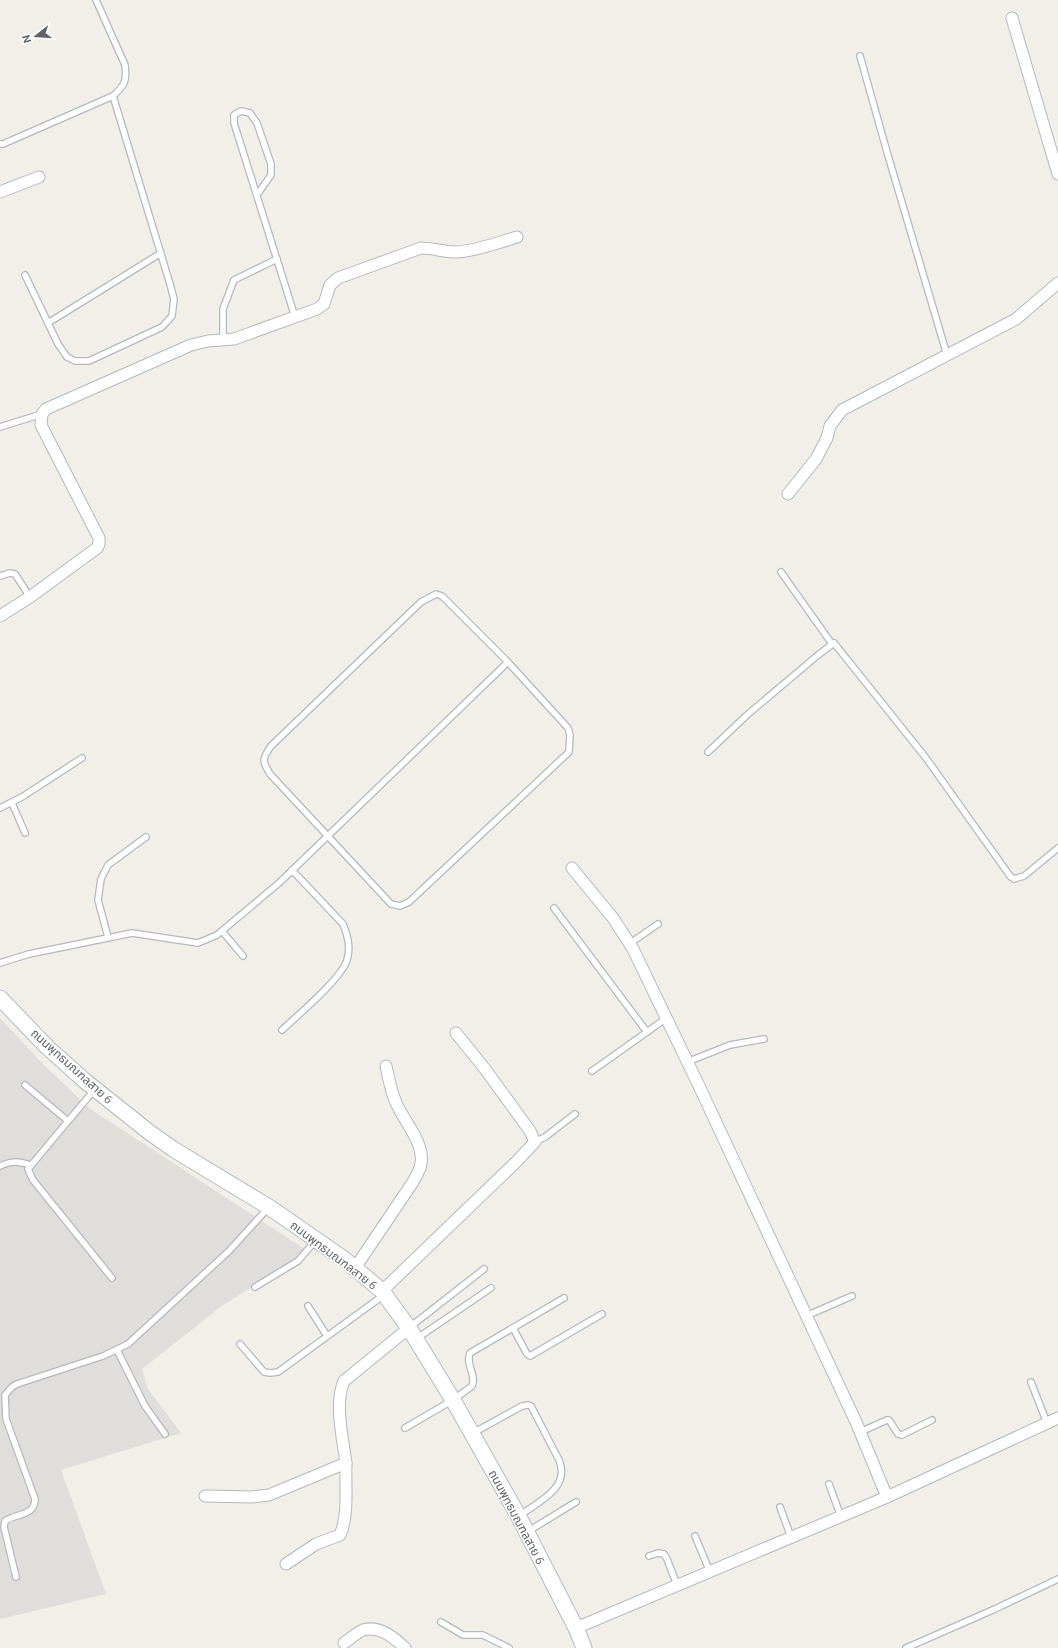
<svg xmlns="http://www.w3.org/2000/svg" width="1058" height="1648" viewBox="0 0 1058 1648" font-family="Ubuntu,'Noto Sans Thai',sans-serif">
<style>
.industrial{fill:#e0deda}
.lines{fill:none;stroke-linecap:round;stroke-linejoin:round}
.service-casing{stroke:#b5b8bc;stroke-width:8}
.minor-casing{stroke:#b5b8bc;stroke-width:13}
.secondary-casing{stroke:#b6babf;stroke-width:17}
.service{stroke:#fff;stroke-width:5.5}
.minor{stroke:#fff;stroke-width:11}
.secondary{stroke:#fff;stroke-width:15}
.labels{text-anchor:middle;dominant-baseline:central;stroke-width:3;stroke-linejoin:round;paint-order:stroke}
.street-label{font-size:12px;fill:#5f6368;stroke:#fff}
</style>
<rect width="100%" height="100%" fill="#f1efe8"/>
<path class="industrial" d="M0,1018L41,1062L89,1108L309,1252L223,1305L142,1369L148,1389L181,1433L61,1470L106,1594L0,1619Z"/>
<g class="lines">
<g class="service-casing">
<g id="service">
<path d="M860,56L887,152L947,355"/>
<path d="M0,144H3L113,96C125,85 127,81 125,65L96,0"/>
<path d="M257,195L271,175V164L257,123L250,113L241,111L234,115V123L295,317"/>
<path d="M25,275L58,344L67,357L75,361H89L162,327L172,316L174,299L170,284L113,96"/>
<path d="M48,323L161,253"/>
<path d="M223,341V309L234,280L277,259"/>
<path d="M0,427L42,414"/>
<path d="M781,572L832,644"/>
<path d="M0,576L10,573L15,574L30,597"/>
<path d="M436,594L442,596L506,660L568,728L570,735L569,752L409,902L400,906L391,904L270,774C262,761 262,759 271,746L421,602Z"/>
<path d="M708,752L747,715L818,655L834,643L926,758L1010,876L1014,879L1024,876L1058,848"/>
<path d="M12,803L25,833"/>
<path d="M0,808L22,797L82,758"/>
<path d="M554,908L647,1032L665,1019"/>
<path d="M222,931L243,956"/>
<path d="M108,937L98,900L101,879L108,865L146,837"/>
<path d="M629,944L658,924"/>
<path d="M0,963L29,954L132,933L198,943L217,935L279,883L508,662"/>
<path d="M282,1030C297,1016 342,978 347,960C351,948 348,936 343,924L292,870"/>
<path d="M687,1062L730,1045L764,1039"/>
<path d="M592,1071L647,1032"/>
<path d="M25,1085L68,1121"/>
<path d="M95,1089L28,1169L33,1180L112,1278"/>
<path d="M535,1142L545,1137L575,1114"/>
<path d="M0,1166C11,1161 18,1161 30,1165"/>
<path d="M255,1287L298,1261L316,1240"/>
<path d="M308,1306L327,1336"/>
<path d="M806,1316L852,1296"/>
<path d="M410,1327L484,1269"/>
<path d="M513,1328L527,1354L530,1356L602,1314"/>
<path d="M416,1339L491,1288"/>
<path d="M240,1344L264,1372L270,1373L278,1372L384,1295"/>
<path d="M117,1350L145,1406L165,1434"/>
<path d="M1031,1382L1047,1423"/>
<path d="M405,1428L453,1400L472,1386C477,1375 465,1365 470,1353L564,1298"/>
<path d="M860,1432L887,1420H889L898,1434L902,1435L932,1420"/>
<path d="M473,1433L522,1406L528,1405L531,1406L559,1460C571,1488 538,1502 519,1516"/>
<path d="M829,1484L841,1517"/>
<path d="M780,1507L791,1537"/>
<path d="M527,1532L576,1502"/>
<path d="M695,1536L710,1572"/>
<path d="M649,1556L658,1553L664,1554L667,1559L677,1585"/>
<path d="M16,1577L4,1527L5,1521C17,1513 35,1516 35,1499L6,1419L5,1395L12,1387L17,1384L103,1356L128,1344L229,1251L268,1208"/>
<path d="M441,1622L463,1635H483L509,1648"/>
<path d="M906,1648L995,1609L1058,1579"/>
</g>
</g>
<g class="minor-casing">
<g id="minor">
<path d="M1012,18L1058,174"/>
<path d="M0,192L39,177"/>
<path d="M788,494L816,459L827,438L830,426L842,410L1016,319L1058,283"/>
<path d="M0,616L30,597L97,548L99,544V538L41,425L42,414L46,409L191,345L208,341L234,339L317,309L324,304L330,285L338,278L421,248C433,248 444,252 456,252C472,252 501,242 517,237"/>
<path d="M572,868L613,918L633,949L700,1088L856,1422L887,1497"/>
<path d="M355,1268L413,1182C416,1177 418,1173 420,1168C427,1146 406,1124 397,1105C391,1093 389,1079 386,1066"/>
<path d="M382,1291L515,1163L535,1142L530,1131L485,1069L456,1033"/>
<path d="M205,1496L252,1497L269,1495L346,1463C343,1439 334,1404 344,1381L409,1328"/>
<path d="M286,1564L316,1544L340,1535C349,1515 345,1484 346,1463"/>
<path d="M576,1628L887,1497L1058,1418"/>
<path d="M344,1643C350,1639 356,1633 363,1630C379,1625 395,1638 405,1648"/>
</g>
</g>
<g class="secondary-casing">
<path id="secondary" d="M0,998L47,1047L85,1081L149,1132L173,1149L269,1207L344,1259L382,1291L409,1328L453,1400L519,1517L576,1628L584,1648"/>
</g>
<use href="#service" class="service"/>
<use href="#minor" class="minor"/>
<use href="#secondary" class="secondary"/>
</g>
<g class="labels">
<g class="street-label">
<text transform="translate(72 1066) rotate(42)">ถนนพุทธมณฑลสาย 6</text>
<text transform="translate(334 1255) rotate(37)">ถนนพุทธมณฑลสาย 6</text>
<text transform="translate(517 1517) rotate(62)">ถนนพุทธมณฑลสาย 6</text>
</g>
</g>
<g transform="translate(36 36) rotate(253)" stroke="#ffffff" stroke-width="3" paint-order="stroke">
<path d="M0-3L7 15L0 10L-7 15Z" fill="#5f6368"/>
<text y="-6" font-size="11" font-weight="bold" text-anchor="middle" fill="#5f6368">N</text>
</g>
</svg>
